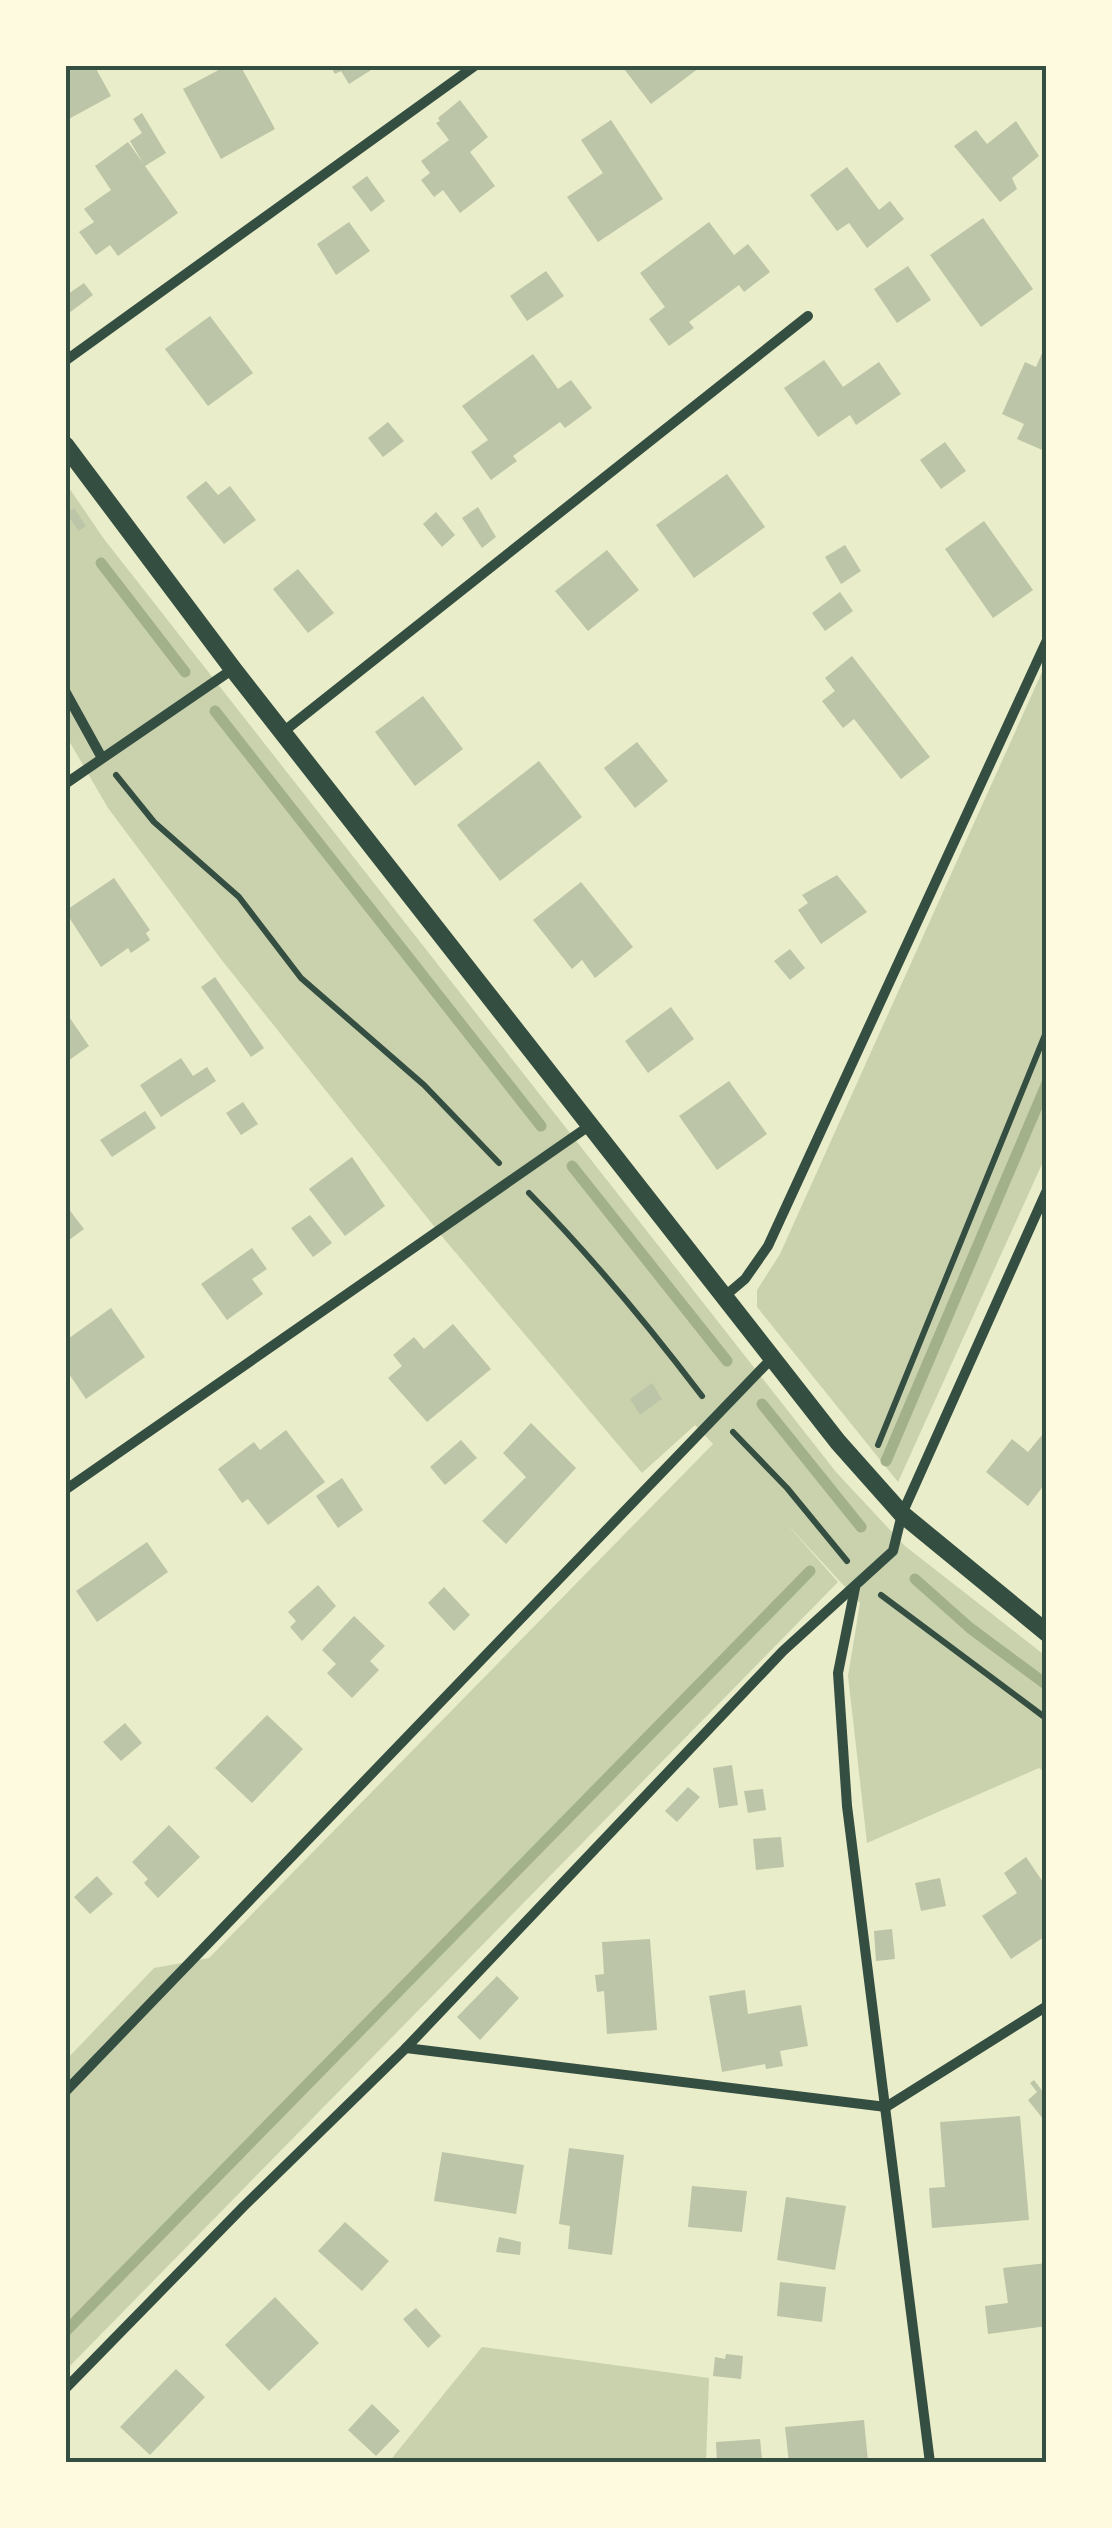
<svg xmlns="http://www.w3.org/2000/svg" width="1112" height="2528" viewBox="0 0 1112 2528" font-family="Inter,sans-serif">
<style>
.green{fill:#cad2ad}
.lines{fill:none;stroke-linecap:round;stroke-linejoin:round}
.stream{stroke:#a3b18a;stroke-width:11}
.building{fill:#bcc5a7}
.path{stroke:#344e41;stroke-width:6}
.minor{stroke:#344e41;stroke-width:10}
.tertiary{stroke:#344e41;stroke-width:18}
.neatline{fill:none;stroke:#344e41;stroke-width:4}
</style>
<rect width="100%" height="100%" fill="#e9edc9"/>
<g class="green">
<path d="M65,482L104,539L836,1472L905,1546L1047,1657V1774L1039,1768L867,1843L848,1676L860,1603L785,1522L838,1582L65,2371V2061L154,1968L209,1958L713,1444L695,1425L642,1473L445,1240L224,963L108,808L65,734Z"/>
<path d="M1047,661V1153L898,1482L757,1307V1290L780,1254Z"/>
<path d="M482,2347L709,2378L706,2463H388Z"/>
</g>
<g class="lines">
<g class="stream">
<path d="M101,563L185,672"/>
<path d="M215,711L541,1126"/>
<path d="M572,1166L727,1361"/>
<path d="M762,1404L861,1527"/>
<path d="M886,1461L1047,1083"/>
<path d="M915,1579L970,1628L1047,1685"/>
<path d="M65,2332L810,1571"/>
</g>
</g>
<g class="building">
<path d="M65,65H94L111,96L65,121Z"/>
<path d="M228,65H240L275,129L221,159L183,89Z"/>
<path d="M330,65H379L349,84L341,71L335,74Z"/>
<path d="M621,65H703L651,104Z"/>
<path d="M460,100L488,137L470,152L495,186L460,213L443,190L434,197L421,180L430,173L421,161L449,140L436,123L440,121L438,118Z"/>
<path d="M142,113L166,153L145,166L178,213L118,256L110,245L96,255L79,232L94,222L84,209L111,190L95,166L128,142L143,163L130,141L142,133L133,119Z"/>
<path d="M611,120L663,199L598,242L567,197L603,173L581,140Z"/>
<path d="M1016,121L1039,156L1012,178L1017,189L1000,202L954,146L976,130L987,144Z"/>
<path d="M847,167L879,210L890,201L904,219L867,248L849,223L837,231L810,195Z"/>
<path d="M367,176L385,201L371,212L352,187Z"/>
<path d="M983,218L1033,289L981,327L930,255Z"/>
<path d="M349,222L370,251L336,275L317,244Z"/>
<path d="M709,222L734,255L748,244L770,272L744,292L739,285L689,322L694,328L669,346L649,319L665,307L640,273Z"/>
<path d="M908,266L931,300L897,323L874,289Z"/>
<path d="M546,271L564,296L527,321L510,296Z"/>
<path d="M84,283L93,295L65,316V296Z"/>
<path d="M210,316L253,373L208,406L165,349Z"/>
<path d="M1043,351L1047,353V452L1017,439L1024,424L1002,414L1025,362L1036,367Z"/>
<path d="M533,354L558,389L571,380L592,408L565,428L560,422L513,456L517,461L491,480L471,452L488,440L462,406Z"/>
<path d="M824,360L843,387L879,362L901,394L856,425L850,415L818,437L784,388Z"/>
<path d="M388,422L404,441L383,457L368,438Z"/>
<path d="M945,442L966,471L941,489L920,460Z"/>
<path d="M727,474L765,527L694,578L656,525Z"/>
<path d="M206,481L218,495L230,486L256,520L224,544L186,497Z"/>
<path d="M478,507L496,537L482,548L462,518Z"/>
<path d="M74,508L86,526L78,531L67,513Z"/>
<path d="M436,512L455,535L442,547L423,524Z"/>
<path d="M984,521L1033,590L993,618L945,549Z"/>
<path d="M845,545L861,571L841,584L825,557Z"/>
<path d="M607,550L639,590L588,631L555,591Z"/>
<path d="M298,569L334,613L308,633L273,589Z"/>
<path d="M840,592L853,611L825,631L812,613Z"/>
<path d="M852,656L930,757L901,779L854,719L843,728L822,701L835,691L825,678Z"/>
<path d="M423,696L463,749L415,786L375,732Z"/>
<path d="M637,742L668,781L635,808L604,768Z"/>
<path d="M539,761L582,817L500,881L457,825Z"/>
<path d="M837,875L867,912L821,944L798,910L808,903L802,895Z"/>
<path d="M114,878L150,930L146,933L150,940L131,953L128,948L101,967L65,911Z"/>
<path d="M581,882L633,947L595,978L582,960L572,969L533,920Z"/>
<path d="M790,949L805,968L790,980L774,961Z"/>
<path d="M215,977L264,1048L251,1057L201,987Z"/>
<path d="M671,1007L694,1039L648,1073L625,1041Z"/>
<path d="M65,1011L89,1046L65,1063Z"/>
<path d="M181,1058L193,1076L207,1067L216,1081L161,1117L140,1085Z"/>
<path d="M729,1081L767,1134L717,1170L679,1116Z"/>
<path d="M243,1102L258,1124L241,1135L226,1113Z"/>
<path d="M145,1111L156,1128L112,1157L100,1140Z"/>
<path d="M352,1157L385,1206L345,1236L309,1189Z"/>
<path d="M65,1204L84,1229L65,1243Z"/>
<path d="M310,1215L332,1243L313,1257L291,1228Z"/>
<path d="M252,1248L267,1269L252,1279L263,1294L227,1320L201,1284Z"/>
<path d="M111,1308L145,1357L86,1399L65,1368V1341Z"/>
<path d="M453,1324L491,1369L427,1422L388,1378L402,1366L393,1355L414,1337L424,1349Z"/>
<path d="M652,1383L662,1399L640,1415L630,1399Z"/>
<path d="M531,1423L576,1468L506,1544L482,1521L526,1477L503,1453Z"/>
<path d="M1047,1429V1481L1028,1506L986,1472L1012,1439L1028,1452Z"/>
<path d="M286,1430L325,1482L268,1525L248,1499L242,1503L218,1469L254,1442L260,1450Z"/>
<path d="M461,1440L477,1458L445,1485L430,1467Z"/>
<path d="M342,1478L363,1510L338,1528L316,1496Z"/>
<path d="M147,1542L168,1572L97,1622L76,1591Z"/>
<path d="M318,1585L336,1606L302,1641L290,1627L296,1621L288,1612Z"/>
<path d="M444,1587L470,1615L454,1631L428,1603Z"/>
<path d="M354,1616L385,1646L370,1661L379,1670L352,1698L327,1673L336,1664L322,1650Z"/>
<path d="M267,1715L303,1749L252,1803L215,1768Z"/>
<path d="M125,1723L142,1743L121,1761L103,1742Z"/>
<path d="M732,1765L738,1805L719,1808L713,1768Z"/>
<path d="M688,1787L700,1797L677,1822L665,1811Z"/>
<path d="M763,1789L766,1810L748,1813L744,1791Z"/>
<path d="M169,1825L200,1857L158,1898L144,1883L148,1879L132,1862Z"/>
<path d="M781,1837L784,1867L756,1870L753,1839Z"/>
<path d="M1026,1857L1047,1888V1935L1011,1959L982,1916L1017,1893L1004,1873Z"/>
<path d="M97,1876L113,1894L90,1914L74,1897Z"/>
<path d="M940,1878L946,1906L921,1911L915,1883Z"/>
<path d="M892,1929L895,1959L876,1961L874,1931Z"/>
<path d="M650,1939L657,2030L607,2034L604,1991L597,1992L595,1975L604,1974L602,1942Z"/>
<path d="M497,1976L519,1998L480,2040L457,2017Z"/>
<path d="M745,1990L748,2014L801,2005L808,2046L780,2051L783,2066L766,2069L765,2064L722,2072L709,1996Z"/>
<path d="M1034,2080L1047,2097V2124L1028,2100L1037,2092L1030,2083Z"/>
<path d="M1020,2116L1029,2220L932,2228L929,2188L945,2187L940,2122Z"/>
<path d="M569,2148L624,2155L612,2255L568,2249L570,2226L559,2224Z"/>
<path d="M442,2152L524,2165L516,2214L434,2201Z"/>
<path d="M692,2186L747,2191L742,2232L688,2227Z"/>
<path d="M786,2197L846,2206L835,2270L777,2260Z"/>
<path d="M345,2222L389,2261L362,2291L318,2251Z"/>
<path d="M499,2237L521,2242L520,2255L496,2252Z"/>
<path d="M1047,2263V2326L988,2334L985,2306L1008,2303L1003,2268Z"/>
<path d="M780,2282L826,2287L822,2322L777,2316Z"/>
<path d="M275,2297L319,2343L269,2391L225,2345Z"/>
<path d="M416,2308L441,2336L428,2348L403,2319Z"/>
<path d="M726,2354L743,2356L741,2379L713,2376L715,2357L725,2359Z"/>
<path d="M176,2369L205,2397L150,2455L120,2427Z"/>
<path d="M372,2404L400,2431L376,2456L348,2430Z"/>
<path d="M864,2420L868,2461L789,2463L785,2427Z"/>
<path d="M760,2439L762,2459L717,2463L716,2442Z"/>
</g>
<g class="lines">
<g class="path">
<path d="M116,775L154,822L239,897L301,978L424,1085L499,1163"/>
<path d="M529,1193C592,1257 648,1325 702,1396"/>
<path d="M733,1432L787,1488L847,1561"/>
<path d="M878,1445L1047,1030"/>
<path d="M881,1595L1047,1719"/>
</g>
<g class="minor">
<path d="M65,361L476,65"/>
<path d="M65,691L102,758"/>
<path d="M283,732L808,316"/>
<path d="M65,784L233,669"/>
<path d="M725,1296L745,1279L768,1246L1047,640"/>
<path d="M65,1490L589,1126"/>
<path d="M855,1588L838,1673L847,1806L930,2463"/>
<path d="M406,2048L886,2107L1047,2006"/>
<path d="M65,2092L773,1357"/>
<path d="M65,2389L244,2206L406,2048L783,1651L893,1551L902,1514L1047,1190"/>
</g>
<path class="tertiary" d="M65,445L233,669L838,1442L902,1514L1047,1633"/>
</g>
<rect width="1112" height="2528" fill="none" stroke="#fefae0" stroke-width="135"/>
<rect x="68" y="68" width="976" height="2392" class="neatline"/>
</svg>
